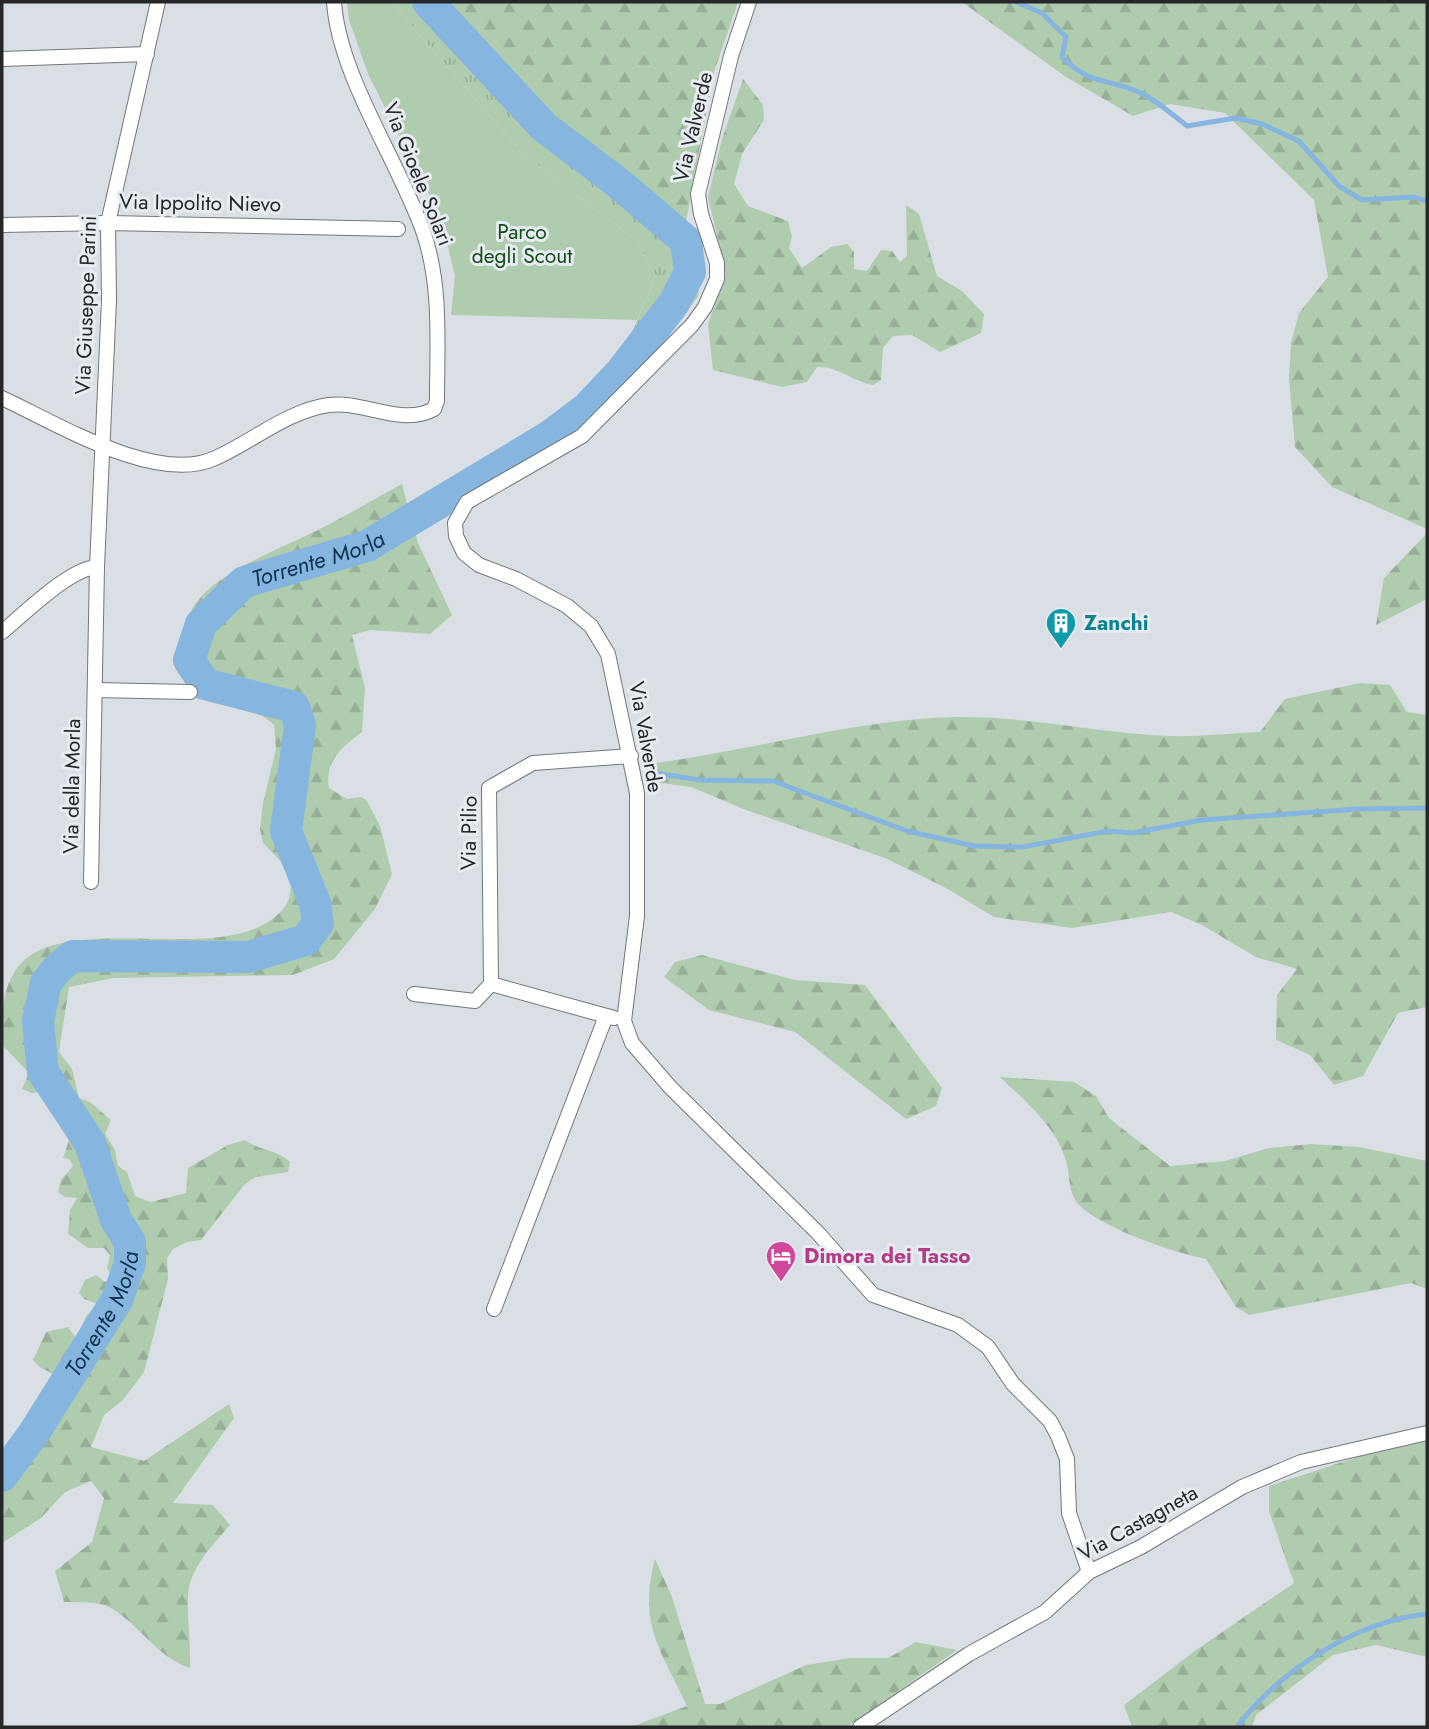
<svg xmlns="http://www.w3.org/2000/svg" width="1429" height="1729" viewBox="0 0 1429 1729" font-family="Jost,sans-serif">
<style>
.grass{fill:url(#grass-tufts)}
.forest{fill:url(#forest-firs)}
.green{fill:#b0ccaf}
.lines{fill:none;stroke-linecap:round;stroke-linejoin:round}
.stream{stroke:#86b6e0;stroke-width:5}
.river{stroke:#86b6e0;stroke-width:32}
.street-casing{stroke:#72777c;stroke-width:16}
.street{stroke:#fff;stroke-width:14}
.labels{text-anchor:middle;dominant-baseline:central;stroke-width:6;stroke-linejoin:round;paint-order:stroke}
.street-label{font-size:21px;fill:#252729;stroke:#e7ecf2}
.park-label{font-size:21px;fill:#0f4d12;stroke:#e7ecf2}
.culture-label{font-size:21px;font-weight:bold;fill:#0d838f;stroke:#e7ecf2;text-anchor:start}
.hotel-label{font-size:21px;font-weight:bold;fill:#b23c85;stroke:#e7ecf2;text-anchor:start}
.water-label{font-size:23px;font-style:italic;fill:#0f3350;stroke:#e7ecf2}
</style>
<defs>
<pattern id="grass-tufts" width="24" height="20" patternUnits="userSpaceOnUse" patternTransform="scale(1.75)"><rect width="24" height="20" fill="#b0ccaf"/><path d="M3 7l-1-3M5 7V3M7 7l1-3M15 17l-1-3M17 17v-4M19 17l1-3" fill="none" stroke="#97af97"/></pattern>
<pattern id="forest-firs" width="22" height="20" patternUnits="userSpaceOnUse" patternTransform="scale(1.75)"><rect width="22" height="20" fill="#b0ccaf"/><path d="M5 1l3.5 6h-7zM16 11l3.5 6h-7z" fill="#97af97"/></pattern>
</defs>
<rect width="100%" height="100%" fill="#dadfe5"/>
<path class="grass" d="M391,2H435L545,124L686,232L701,254L698,297L635,370L582,398L628,342L656,276L637,241L523,154Z"/>
<g class="forest">
<path d="M438,2H738L714,72L685,227L546,121Z"/>
<path d="M962,2H1427V529L1332,487L1295,447L1289,378L1291,343L1299,313L1328,277L1314,200L1225,113L1170,104L1133,116L1066,77Z"/>
<path d="M743,79L763,105L764,120L742,154L734,184L748,206L788,221L792,237L789,248L802,268L831,247L847,244L854,252V269L867,271L881,250L892,251L900,262L907,256L906,205L919,214L937,276L962,291L984,314L981,333L940,352L912,335L893,336L883,348L881,380L873,385C852,381 838,366 817,367L807,382L782,387L713,370L708,324L726,274L708,197L722,139Z"/>
<path d="M402,484L418,543L452,615L430,634L370,630L352,635L365,688L362,732C343,746 324,761 329,788L347,799L362,797L367,801L380,826L392,874L375,909L334,959L293,975L113,978L69,987L59,1052L72,1069L79,1098L90,1102L111,1120L105,1134L115,1150L118,1166L127,1172L135,1196L151,1202L186,1193L188,1168L228,1145L245,1140C260,1151 276,1149 290,1162L288,1172L256,1177L245,1184L201,1240L187,1242L173,1249L167,1258L168,1279L144,1372L123,1400L104,1415L91,1447L144,1461L229,1404L234,1418L173,1503L213,1505L230,1525C214,1544 189,1568 188,1596C187,1620 191,1644 190,1668C154,1656 139,1622 107,1606C96,1601 76,1603 64,1602L55,1571L92,1542L104,1498L91,1481L65,1492L41,1518L2,1543V1456C19,1448 34,1428 42,1411C46,1403 47,1386 53,1374L41,1368L33,1360L46,1332L68,1327L76,1338L86,1316L98,1304L84,1299L79,1293L85,1280L96,1275L105,1282L113,1278L107,1268L110,1255L104,1248H88L68,1234L70,1210L77,1198L65,1197L58,1192L61,1180L73,1166L69,1159L63,1158L69,1140L63,1130L61,1115L49,1110L50,1090L32,1093L22,1089L29,1073L2,1045C2,1022 1,997 12,976C51,900 228,975 283,909C293,898 289,886 294,875L263,843L260,829L263,803L276,749L274,725C253,704 208,699 193,676C180,655 181,625 195,604C218,571 282,548 318,530C346,516 374,499 402,484Z"/>
<path d="M1427,533V599L1376,625L1384,578Z"/>
<path d="M1360,683L1390,685L1407,712L1427,715V1007L1398,1013L1363,1076L1334,1085L1310,1055L1276,1040L1277,995L1297,969L1256,957L1202,925L1171,912L1072,928L994,917L946,888L885,858L746,810L691,787L646,781L656,763C756,750 855,719 957,717C1028,716 1098,733 1169,736C1199,737 1230,733 1260,732L1285,699Z"/>
<path d="M702,955L795,980L865,985L942,1088L936,1106L906,1119L795,1032L709,1010L664,977L675,962Z"/>
<path d="M1000,1077L1074,1082L1096,1096L1109,1118L1170,1166L1225,1161L1269,1148L1311,1144L1359,1147L1427,1161V1289L1411,1283L1249,1315L1236,1307L1206,1259C1172,1252 1107,1230 1081,1207C1067,1194 1071,1177 1066,1161C1056,1126 1025,1101 1000,1077Z"/>
<path d="M1427,1434V1657L1376,1645L1333,1655L1256,1715L1252,1727H1132L1124,1705L1196,1650L1294,1583L1269,1511V1486Z"/>
<path d="M655,1559L672,1597L705,1704H720L806,1665L850,1658H888L916,1642L957,1650L847,1727H631L687,1706C660,1648 638,1625 655,1559Z"/>
</g>
<path class="green" d="M347,2H391L523,154L637,241L656,276L637,320L451,315L455,276L441,218L368,74L349,20Z"/>
<g class="lines">
<g class="stream">
<path d="M1016,2L1042,13L1066,37L1062,57C1092,87 1109,78 1141,93C1157,101 1173,115 1187,126L1235,118L1262,124L1299,141L1339,186L1362,200L1413,197L1427,201"/>
<path d="M655,773L700,780L773,781L907,831L974,846L1022,847L1108,831L1132,833L1202,820L1358,809L1427,808"/>
<path d="M1237,1727C1279,1671 1356,1621 1427,1614"/>
</g>
<path class="river" id="s1" d="M2,1476L34,1433L117,1300L130,1263V1242L116,1220L90,1143L43,1072L38,1021L46,983L58,968L73,956L248,957L306,940L318,923L315,903L286,831L300,725L294,707L205,684L189,660L201,624L244,582L367,546L550,436L587,408L621,372L674,303L690,272L686,241L617,182L544,127L428,2"/>
<g class="street-casing">
<g id="street">
<path d="M749,2L731,56L698,194L701,214L717,263V279L705,307L692,325L582,436L467,502L455,523L456,536L464,553L479,565L516,579L567,606L591,626L608,654L637,793V916L624,1021L632,1043L670,1087L818,1233L873,1295L958,1325L988,1347L1013,1384L1050,1421L1058,1436L1067,1459L1069,1513L1089,1572"/>
<path d="M2,59L147,54"/>
<path d="M2,225L108,223L398,229"/>
<path d="M2,398C54,422 155,484 213,459C251,443 286,411 329,405C362,400 402,427 434,409L437,401C437,345 442,285 423,231C398,160 339,76 334,2"/>
<path d="M2,632C24,614 70,568 97,567"/>
<path d="M95,690L190,692"/>
<path d="M91,882L97,567L109,300L108,223L158,2"/>
<path d="M491,984L614,1018"/>
<path d="M414,994L475,1001L491,984L489,788L533,763L631,756"/>
<path d="M494,1309L606,1016"/>
<path d="M860,1727L969,1654L1045,1612L1089,1572L1141,1547L1242,1487L1301,1462L1427,1433"/>
</g>
</g>
<use href="#street" class="street"/>
</g>
<defs>
<g id="building-pin" transform="scale(1.575)"><path d="M0 17L-7.5 6A9.5 9.5 0 1 1 7.5 6Z" fill="#0f9aa8" stroke="#e7ecf2"/><path d="M-4-6H4V6H1V3H-1V6H-4ZM-2.5-4.3h1.7v1.8h-1.7ZM.8-4.3h1.7v1.8H.8ZM-2.5-1h1.7V.8h-1.7ZM.8-1h1.7V.8H.8Z" fill="#fff"/></g>
<g id="hotel-pin" transform="scale(1.575)"><path d="M0 17L-7.5 6A9.5 9.5 0 1 1 7.5 6Z" fill="#d1479c" stroke="#e7ecf2"/><path d="M-6-4.5h1.5V1H6V5H4.5V3h-9V5H-6ZM-4 0a1.8 1.8 0 1 1 3.6 0ZM.5 0V-2.5h3Q6-2.5 6 0Z" fill="#fff"/></g>
</defs>
<g fill-rule="evenodd">
<use href="#building-pin" x="1061" y="623"/>
<use href="#hotel-pin" x="781" y="1256"/>
</g>
<g class="labels">
<g class="street-label">
<text transform="translate(693 127) rotate(-77)">Via Valverde</text>
<text transform="translate(418 174) rotate(68)">Via Gioele Solari</text>
<text transform="translate(200 203) rotate(1)">Via Ippolito Nievo</text>
<text transform="translate(86 305) rotate(-88)">Via Giuseppe Parini</text>
<text transform="translate(646 737) rotate(80)">Via Valverde</text>
<text transform="translate(72 786) rotate(-89)">Via della Morla</text>
<text transform="translate(469 833) rotate(-89)">Via Pilio</text>
<text transform="translate(1138 1523) rotate(-29)">Via Castagneta</text>
</g>
<g class="park-label">
<text x="522" y="232">Parco<tspan x="522" dy="24">degli Scout</tspan></text>
</g>
<g class="culture-label">
<text x="1084" y="623">Zanchi</text>
</g>
<g class="hotel-label">
<text x="804" y="1256">Dimora dei Tasso</text>
</g>
<g class="water-label">
<text stroke="none"><textPath href="#s1" startOffset="1368">Torrente Morla</textPath></text>
<text stroke="none"><textPath href="#s1" startOffset="192">Torrente Morla</textPath></text>
</g>
</g>
<rect width="1429" height="1729" fill="none" stroke="#252729" stroke-width="7"/>
</svg>
